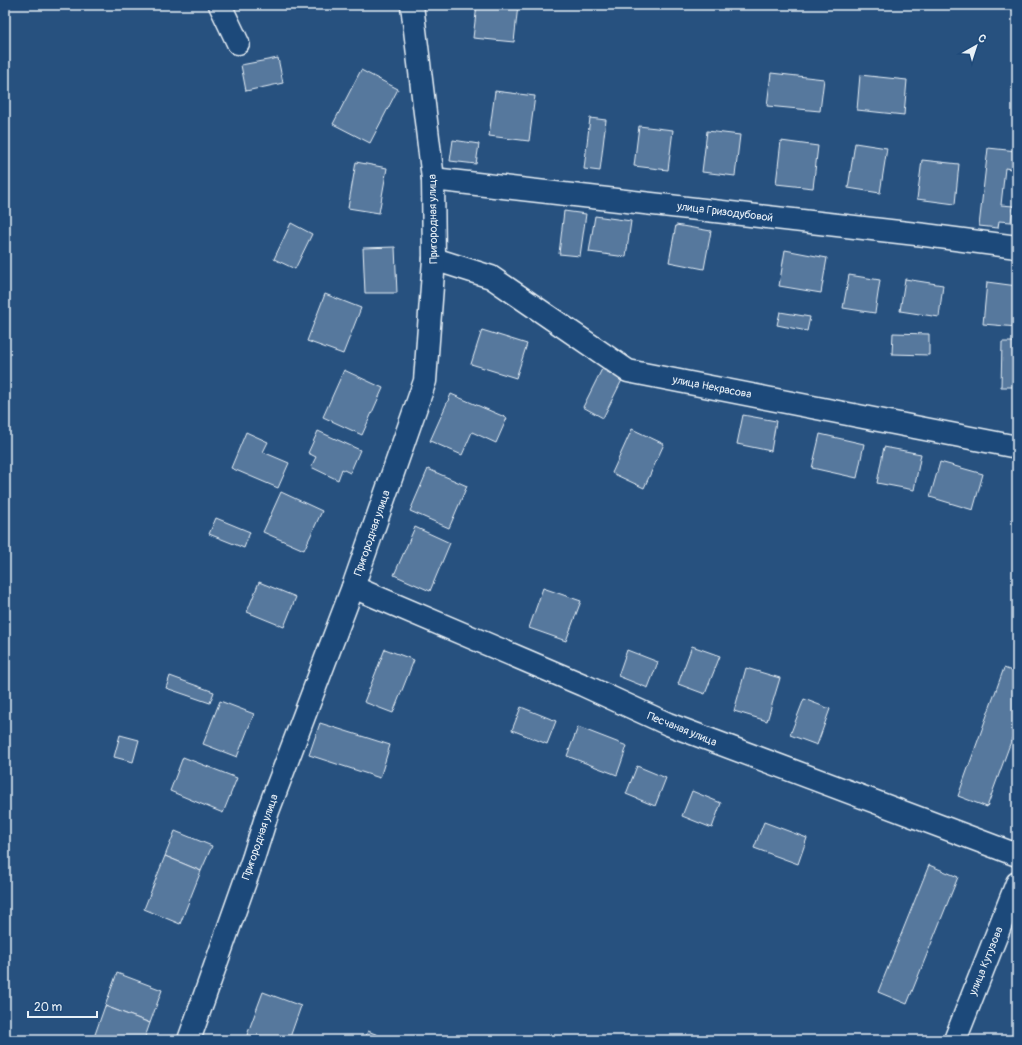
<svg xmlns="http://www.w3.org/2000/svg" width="1022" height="1045" viewBox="0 0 1022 1045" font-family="Pangolin,sans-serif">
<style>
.building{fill:#57789d;stroke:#e8f1f8}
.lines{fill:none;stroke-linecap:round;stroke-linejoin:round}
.minor-casing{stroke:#e8f1f8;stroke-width:25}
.minor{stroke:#1f4a7a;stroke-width:22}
.labels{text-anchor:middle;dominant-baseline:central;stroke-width:3;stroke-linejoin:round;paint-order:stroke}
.street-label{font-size:11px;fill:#e8f1f8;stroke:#1f4a7a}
</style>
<rect width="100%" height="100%" fill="#27517f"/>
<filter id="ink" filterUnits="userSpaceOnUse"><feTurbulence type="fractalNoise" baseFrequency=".025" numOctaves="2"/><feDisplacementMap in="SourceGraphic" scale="8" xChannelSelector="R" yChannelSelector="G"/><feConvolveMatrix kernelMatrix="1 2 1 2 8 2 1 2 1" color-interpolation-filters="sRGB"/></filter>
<g filter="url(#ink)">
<g class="building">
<path d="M477,5H518L514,42L473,38Z"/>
<path d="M278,58L283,83L246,91L241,65Z"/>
<path d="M361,70L398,89L370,143L333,124Z"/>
<path d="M771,73L824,79L820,111L767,106Z"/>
<path d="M860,75L907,80L904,115L857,110Z"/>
<path d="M495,91L535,96L529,141L489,136Z"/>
<path d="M590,118L606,120L600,171L584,169Z"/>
<path d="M639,126L673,130L668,170L634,166Z"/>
<path d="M707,131L740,135L735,176L702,172Z"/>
<path d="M453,140L479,144L476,164L450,161Z"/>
<path d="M781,141L818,146L813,188L776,184Z"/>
<path d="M855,143L887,148L880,193L848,188Z"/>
<path d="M988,148L1017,151V170L1005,168L1001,205L1013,206L1011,222L999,221L998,228L979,226Z"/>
<path d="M922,160L959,164L955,204L917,199Z"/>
<path d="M356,162L387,168L379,213L348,208Z"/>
<path d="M564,211L586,214L580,256L559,254Z"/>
<path d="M595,216L631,221L626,257L589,252Z"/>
<path d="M291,223L312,234L295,269L274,259Z"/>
<path d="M676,225L711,231L704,269L669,262Z"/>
<path d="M395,247L397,293H365L363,248Z"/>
<path d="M785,250L827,258L821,293L779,286Z"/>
<path d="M849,275L880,280L875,313L843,308Z"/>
<path d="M905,279L943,285L939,317L900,311Z"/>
<path d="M987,282L1017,286V327L983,324Z"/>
<path d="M325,294L361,308L343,354L307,341Z"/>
<path d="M780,312L810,317L807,331L777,325Z"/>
<path d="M482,330L527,344L516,378L471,364Z"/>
<path d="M893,333L929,334V355L892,354Z"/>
<path d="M1002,342H1017V387H1001Z"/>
<path d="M602,369L622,380L603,418L583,407Z"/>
<path d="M344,370L383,388L362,435L323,417Z"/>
<path d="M451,394L507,418L496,443L472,432L462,455L430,441Z"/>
<path d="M743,415L776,421L771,451L737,444Z"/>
<path d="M632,429L664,444L644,488L612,473Z"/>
<path d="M318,431L360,450L350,473L342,469L338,480L311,467L316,457L308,453Z"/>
<path d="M246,432L268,442L263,452L289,463L278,488L231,468Z"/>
<path d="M820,434L864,444L857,478L812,468Z"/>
<path d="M884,447L921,454L914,490L877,483Z"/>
<path d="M940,462L983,474L973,510L930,497Z"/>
<path d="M428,469L467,486L449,528L410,511Z"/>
<path d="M281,492L322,511L304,550L263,532Z"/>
<path d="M216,518L250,532L244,548L209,534Z"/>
<path d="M415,527L450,543L430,591L394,575Z"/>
<path d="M259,582L296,597L284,627L247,612Z"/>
<path d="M543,588L581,601L566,641L529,628Z"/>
<path d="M692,646L720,656L705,694L678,684Z"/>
<path d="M385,649L414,660L393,713L364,702Z"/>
<path d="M627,650L658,662L648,688L618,676Z"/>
<path d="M746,668L780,678L767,721L734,711Z"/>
<path d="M1004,668L1017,673V725L987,807L958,796Z"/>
<path d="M170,676L214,692L210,703L166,688Z"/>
<path d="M804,699L830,709L817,745L790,735Z"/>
<path d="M220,701L254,714L237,757L203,744Z"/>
<path d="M521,707L556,721L547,744L512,730Z"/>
<path d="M320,723L390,745L380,778L309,755Z"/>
<path d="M578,727L627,746L617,775L567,756Z"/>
<path d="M120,735L139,740L133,762L114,757Z"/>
<path d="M183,757L237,778L223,813L170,791Z"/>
<path d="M637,766L666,778L655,806L626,794Z"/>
<path d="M692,791L721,803L712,828L682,816Z"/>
<path d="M764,822L807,838L798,864L754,848Z"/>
<path d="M175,831L212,846L201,871L165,856Z"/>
<path d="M165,856L201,871L180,924L144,909Z"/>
<path d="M929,865L958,877L907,1004L878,992Z"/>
<path d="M117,973L162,990L150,1023L105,1006Z"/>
<path d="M263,992L301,1006L289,1040H260L247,1035Z"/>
<path d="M105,1006L150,1023L144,1040H93Z"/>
<path d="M368,1031L390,1040H364Z"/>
</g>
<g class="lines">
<g class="minor-casing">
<g id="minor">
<path d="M220,5L238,43"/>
<path d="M433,179L925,235L1017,247"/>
<path d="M434,259L491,277L628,371L1017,447"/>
<path d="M353,587L583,685L668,724L1017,855"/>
<path d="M189,1040L253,859L268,811L353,587L425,381L434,259L433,179L412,5"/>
<path d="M955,1040L1017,883"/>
</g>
</g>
<use href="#minor" class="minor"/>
</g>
</g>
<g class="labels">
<g class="street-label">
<text transform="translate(725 212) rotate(7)">улица Гризодубовой</text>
<text transform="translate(433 219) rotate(-91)">Пригородная улица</text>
<text transform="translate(712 387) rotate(11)">улица Некрасова</text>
<text transform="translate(372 533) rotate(-71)">Пригородная улица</text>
<text transform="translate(682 729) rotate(22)">Песчаная улица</text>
<text transform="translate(260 837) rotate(-71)">Пригородная улица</text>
<text transform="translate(986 961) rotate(-68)">улица Кутузова</text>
</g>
</g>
<rect width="1022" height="1045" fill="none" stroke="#1f4a7a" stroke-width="20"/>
<rect x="10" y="10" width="1002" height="1025" fill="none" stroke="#e8f1f8" stroke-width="1.5" filter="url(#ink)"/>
<g transform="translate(976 46) rotate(39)" stroke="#1f4a7a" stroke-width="3" paint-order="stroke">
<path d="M0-3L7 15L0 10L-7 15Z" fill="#e8f1f8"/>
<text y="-6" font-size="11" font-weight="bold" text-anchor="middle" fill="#e8f1f8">С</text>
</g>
<path d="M28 1011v6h69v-6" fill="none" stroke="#e8f1f8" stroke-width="2"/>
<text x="34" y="1011" font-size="12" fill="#e8f1f8" stroke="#1f4a7a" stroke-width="3" paint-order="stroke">20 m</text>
</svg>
